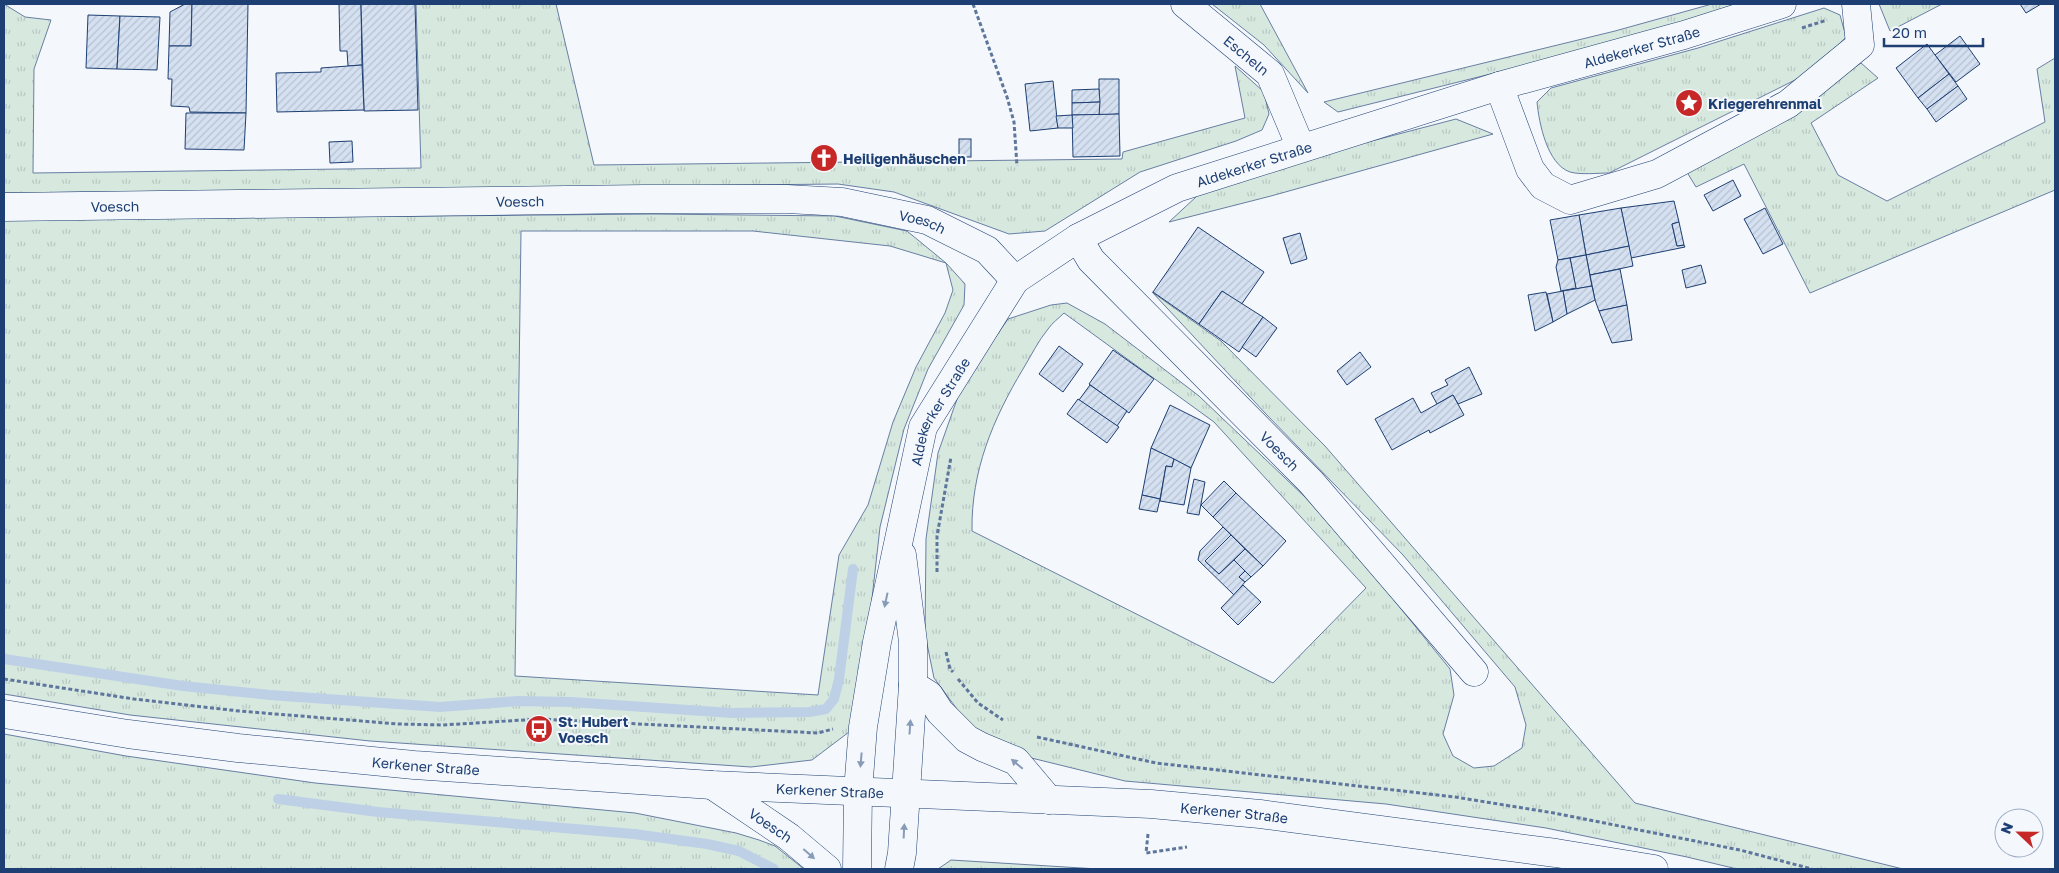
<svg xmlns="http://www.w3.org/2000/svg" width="2059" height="873" viewBox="0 0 2059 873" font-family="'Golos Text',sans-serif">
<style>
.grass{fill:url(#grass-tufts);stroke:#687fa3;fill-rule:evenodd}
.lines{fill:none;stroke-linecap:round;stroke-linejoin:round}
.stream{stroke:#bed0e5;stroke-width:10}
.building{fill:url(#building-hatch);stroke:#1d3f73}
.minor-casing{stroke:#1d3f73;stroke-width:29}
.major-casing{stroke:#1d3f73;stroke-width:29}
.path{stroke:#5e769c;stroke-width:3;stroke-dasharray:4 2.5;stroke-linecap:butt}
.minor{stroke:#f4f7fb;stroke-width:28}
.major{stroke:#f4f7fb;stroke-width:28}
.oneway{fill:#889bb7}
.labels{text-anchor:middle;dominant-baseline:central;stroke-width:4;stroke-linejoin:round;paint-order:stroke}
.street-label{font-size:14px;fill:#1d3f73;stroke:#f4f7fb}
.poi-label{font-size:14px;font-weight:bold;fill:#1d3f73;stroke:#f4f7fb;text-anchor:start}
</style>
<defs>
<pattern id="grass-tufts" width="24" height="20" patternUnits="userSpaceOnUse" patternTransform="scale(1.25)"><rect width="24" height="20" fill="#d7e8df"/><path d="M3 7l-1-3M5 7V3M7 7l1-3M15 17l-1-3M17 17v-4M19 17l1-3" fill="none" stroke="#b8c8c3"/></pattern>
<pattern id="building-hatch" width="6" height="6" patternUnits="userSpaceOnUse" patternTransform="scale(1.25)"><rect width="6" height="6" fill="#d5e0f0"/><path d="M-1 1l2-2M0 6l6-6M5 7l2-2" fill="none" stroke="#b6c1d1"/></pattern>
</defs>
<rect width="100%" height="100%" fill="#f4f7fb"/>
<g class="grass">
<path d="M4,4L25,17L51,20L34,69L33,173L421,168L416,4H556L594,165L1122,159L1123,152L1245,118L1235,66L1264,92L1269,114L1262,130L1236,141L1140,172L1045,231L1009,234L894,192L838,184L4,193Z"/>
<path d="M1212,4H1260L1308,93L1264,45Z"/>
<path d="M1712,4H1752L1711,19L1338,112L1324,102L1615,31Z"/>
<path d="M1879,4H1942L1890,31Z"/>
<path d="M1824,8L1840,15L1846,37L1817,69L1609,173C1599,173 1580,175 1570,172C1547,164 1539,123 1537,102L1551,88L1698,48Z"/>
<path d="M2055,58V190L1810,293L1744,164L1696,187L1685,169L1765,127L1861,63L1878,78L1811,123L1838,175L1887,201L2045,122L2037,69Z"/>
<path d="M1456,119L1493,134L1271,196L1169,222L1211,183Z"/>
<path d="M654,214L835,216L907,231L946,263L965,284L964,305L928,369L904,429L880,527L862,688L853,729L812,760L751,767L370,741L130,715L4,694V220ZM521,231H753L890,246L946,263L953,290L945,313L916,367L893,422L868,505L839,555L818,695L515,676Z"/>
<path d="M1152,292L1221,341L1325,446L1635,803L1903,869H1737L1687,857L1546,828L1386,804L1125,781L1007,752L971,728L934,678L925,634L926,539L938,453L962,385L1008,319L1051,305L1067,303L1105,324L1199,396L1306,498L1376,578L1450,669L1454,695L1443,734L1453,756L1474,768L1494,766L1522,748L1526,725L1515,687L1403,555L1266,414ZM1064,313L1214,422L1366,588L1273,683L972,531C971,471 993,419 1023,369C1031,356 1038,341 1048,329C1052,323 1059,318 1064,313Z"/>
<path d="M4,734L126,756L315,783L635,813L736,833L759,840L775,846L804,869H4Z"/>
<path d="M951,860L1098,869H938Z"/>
</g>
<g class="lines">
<g class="stream">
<path d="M4,659L183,686L270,695L440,707L518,701L571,702L732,713L809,712L826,709L834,699L839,679L853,569"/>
<path d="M278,799L378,812L634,834L707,844L739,851L774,869"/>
</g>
</g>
<g class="building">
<path d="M185,4H192L191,46H169L170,12Z"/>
<path d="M192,4H248L246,113L190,112L189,107L171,106L172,79H168L169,46H191Z"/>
<path d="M339,4H361L362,65L348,66L347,51H340Z"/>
<path d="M361,4H415L418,110L364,111Z"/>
<path d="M2020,4H2041L2026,13Z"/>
<path d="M88,15L120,16L117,69L86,68Z"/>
<path d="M120,16L160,17L157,70L117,69Z"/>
<path d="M1960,36L1980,64L1956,82L1935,55Z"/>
<path d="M1927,44L1949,74L1918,98L1896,68Z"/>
<path d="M362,65L364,110L277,112L276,73L321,72V68Z"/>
<path d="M1949,74L1958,86L1927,109L1918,98Z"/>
<path d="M1099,79H1119V114L1099,115Z"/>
<path d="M1053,81L1058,128L1030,131L1025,84Z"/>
<path d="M1958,86L1967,99L1936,122L1927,109Z"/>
<path d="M1099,89L1100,102L1072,103V90Z"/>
<path d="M1100,102L1099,115H1072V103Z"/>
<path d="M186,113H246L244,150L185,149Z"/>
<path d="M1119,114L1120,156L1073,157L1072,115Z"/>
<path d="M1072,115L1073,128H1058L1056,116Z"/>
<rect x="959" y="139" width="12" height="18"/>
<path d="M352,141L353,162L330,163L329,142Z"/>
<path d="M1733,180L1741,196L1713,211L1704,195Z"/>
<path d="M1674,201L1679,222L1672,224L1677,246L1684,245L1685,247L1631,258L1621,208Z"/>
<path d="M1621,208L1629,246L1586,255L1579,215Z"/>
<path d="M1765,208L1783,244L1763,254L1744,219Z"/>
<path d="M1579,215L1586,255L1558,260L1550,220Z"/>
<path d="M1679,222L1684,245L1677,246L1672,224Z"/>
<path d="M1198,227L1264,272L1241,305L1222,291L1199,324L1153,292Z"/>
<path d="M1300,233L1307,259L1291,264L1283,238Z"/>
<path d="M1629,246L1633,266L1590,275L1586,255Z"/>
<path d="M1586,255L1592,286L1576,289L1570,258Z"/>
<path d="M1570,258L1576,288L1561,291L1556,267L1558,260Z"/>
<path d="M1701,265L1706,283L1686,288L1682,270Z"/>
<path d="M1620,269L1627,305L1599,311L1595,300L1590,275Z"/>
<path d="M1592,286L1595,300L1567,314L1563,291Z"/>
<path d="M1222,291L1263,317L1239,352L1199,324Z"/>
<path d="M1563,291L1567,314L1553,322L1547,294Z"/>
<path d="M1546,292L1553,322L1535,331L1528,295Z"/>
<path d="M1627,305L1632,340L1612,343L1599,311Z"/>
<path d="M1263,317L1277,328L1256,357L1242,347Z"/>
<path d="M1059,346L1083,364L1063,392L1039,374Z"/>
<path d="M1113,350L1154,379L1129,413L1089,384Z"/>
<path d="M1360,352L1371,367L1347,385L1337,371Z"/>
<path d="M1469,367L1482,394L1458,404L1453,395L1437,404L1431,393L1448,385L1445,380Z"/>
<path d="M1090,385L1127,411L1117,426L1079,400Z"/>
<path d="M1453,395L1464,415L1430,433L1429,430L1392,450L1375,419L1413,398L1421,413Z"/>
<path d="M1078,399L1119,427L1107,443L1067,414Z"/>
<path d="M1170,405L1210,425L1191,468L1151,448Z"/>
<path d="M1151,448L1174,459L1172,467L1166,466L1160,499L1142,495Z"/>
<path d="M1174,459L1191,468L1184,505L1160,501L1166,466L1172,467Z"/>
<path d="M1194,479L1205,482L1199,515L1187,513Z"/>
<path d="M1224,481L1236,493L1213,517L1201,505Z"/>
<path d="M1236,493L1286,541L1263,566L1213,517Z"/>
<path d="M1142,495L1160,499L1157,512L1139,509Z"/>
<path d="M1223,527L1231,535L1205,561L1219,574L1234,560L1245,571L1239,577L1245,582L1234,595L1198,560L1200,551Z"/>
<path d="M1231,535L1245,549L1219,574L1205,561Z"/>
<path d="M1245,549L1263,566L1251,577L1234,560Z"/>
<path d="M1245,571L1251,577L1245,582L1239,577Z"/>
<path d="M1243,585L1261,602L1238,625L1221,608Z"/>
</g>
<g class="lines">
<g class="minor-casing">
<g id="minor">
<path id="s1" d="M1185,4L1270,74L1301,148"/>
<path d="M1499,86L1530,169L1543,186L1570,200L1657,174L1788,104L1860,45L1856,4"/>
<path id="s2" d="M4,207L644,199H787L842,202L927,220L987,250L1015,280"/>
<path id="s3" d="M1078,238L1091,260L1311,482L1474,672"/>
<path d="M913,685L929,695L940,712L967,739L982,747L1016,761L1049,800"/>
<path id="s4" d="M712,785L789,837L827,869"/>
<path id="s5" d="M857,869L858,791L863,727L877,642L923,427L1015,280L1078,238L1177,188L1499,86L1684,35L1782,4"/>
<path d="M899,869L902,853L913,685V642L902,555"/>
</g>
</g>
<g class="major-casing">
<g id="major">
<path id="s6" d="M4,714L128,734L238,748L414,765L712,785L1151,804L1260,814L1556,853L1654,869"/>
</g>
</g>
<g class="path">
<path d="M973,4L1007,97L1014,122L1017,166"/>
<path d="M1802,28L1827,20"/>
<path d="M937,572V536L951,457"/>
<path d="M946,652L950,669L953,672"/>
<path d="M4,679L134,699L239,711L398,724L443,725L540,719L818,733L833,729"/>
<path d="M958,679L978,703L1003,720"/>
<path d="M539,729L540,719"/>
<path d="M1037,737L1156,763L1455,797L1554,813L1740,850L1812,869"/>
<path d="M1148,834L1146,853L1187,847"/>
</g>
<use href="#minor" class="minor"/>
<use href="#major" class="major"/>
</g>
<defs><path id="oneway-solid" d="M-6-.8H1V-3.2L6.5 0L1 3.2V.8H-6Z" transform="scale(1.25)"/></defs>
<g class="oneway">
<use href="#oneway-solid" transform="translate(886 600) rotate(102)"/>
<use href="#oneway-solid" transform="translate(910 727) rotate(-86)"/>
<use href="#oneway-solid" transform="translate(861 760) rotate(95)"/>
<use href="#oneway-solid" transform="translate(1017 764) rotate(-140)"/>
<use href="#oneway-solid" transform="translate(904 831) rotate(-87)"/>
<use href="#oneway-solid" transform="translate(809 854) rotate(41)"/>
</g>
<defs>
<g id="sight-disc" transform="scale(1.4375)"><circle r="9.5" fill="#c62828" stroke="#f4f7fb"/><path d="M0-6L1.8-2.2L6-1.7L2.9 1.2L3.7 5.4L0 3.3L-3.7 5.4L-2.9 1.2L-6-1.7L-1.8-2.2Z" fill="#fff"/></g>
<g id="church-disc" transform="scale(1.4375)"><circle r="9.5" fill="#c62828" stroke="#f4f7fb"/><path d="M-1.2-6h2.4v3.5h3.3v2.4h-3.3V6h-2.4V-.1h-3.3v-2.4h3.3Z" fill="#fff"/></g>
<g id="bus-disc" transform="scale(1.4375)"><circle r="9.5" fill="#c62828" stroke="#f4f7fb"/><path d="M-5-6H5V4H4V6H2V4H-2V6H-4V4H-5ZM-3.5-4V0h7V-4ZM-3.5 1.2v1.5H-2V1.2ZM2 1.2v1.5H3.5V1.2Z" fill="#fff"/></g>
</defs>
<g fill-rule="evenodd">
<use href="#sight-disc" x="1689" y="103"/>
<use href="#church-disc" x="824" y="158"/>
<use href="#bus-disc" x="539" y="729"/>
</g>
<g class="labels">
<g class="street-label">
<text stroke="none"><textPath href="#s5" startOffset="1294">Aldekerker Straße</textPath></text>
<text stroke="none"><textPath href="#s1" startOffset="80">Escheln</textPath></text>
<text stroke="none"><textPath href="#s5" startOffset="889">Aldekerker Straße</textPath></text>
<text stroke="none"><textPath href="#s2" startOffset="516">Voesch</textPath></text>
<text stroke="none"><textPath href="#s2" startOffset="111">Voesch</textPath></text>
<text stroke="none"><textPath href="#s2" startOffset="921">Voesch</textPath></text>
<text stroke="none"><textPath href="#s5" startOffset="469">Aldekerker Straße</textPath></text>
<text stroke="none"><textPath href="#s3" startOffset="294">Voesch</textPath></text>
<text stroke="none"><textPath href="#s6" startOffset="425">Kerkener Straße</textPath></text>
<text stroke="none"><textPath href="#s6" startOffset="830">Kerkener Straße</textPath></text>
<text stroke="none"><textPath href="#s6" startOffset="1235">Kerkener Straße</textPath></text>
<text stroke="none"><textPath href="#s4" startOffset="71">Voesch</textPath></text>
</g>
<g class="poi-label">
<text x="1708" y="103">Kriegerehrenmal</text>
<text x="843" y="158">Heiligenhäuschen</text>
<text x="558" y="721">St. Hubert<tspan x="558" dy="16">Voesch</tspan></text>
</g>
</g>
<rect width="2059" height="873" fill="none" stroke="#1d3f73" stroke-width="10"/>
<g transform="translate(2019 833) rotate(292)"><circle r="24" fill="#f4f7fb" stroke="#9eadc5"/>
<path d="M0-4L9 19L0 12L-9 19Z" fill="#c62828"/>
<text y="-8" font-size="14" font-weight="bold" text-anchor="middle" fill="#1d3f73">N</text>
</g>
<path d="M1884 38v8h99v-8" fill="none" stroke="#1d3f73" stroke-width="2.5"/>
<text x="1892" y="38" font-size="15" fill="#1d3f73" stroke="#f4f7fb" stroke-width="4" paint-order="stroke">20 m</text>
</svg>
